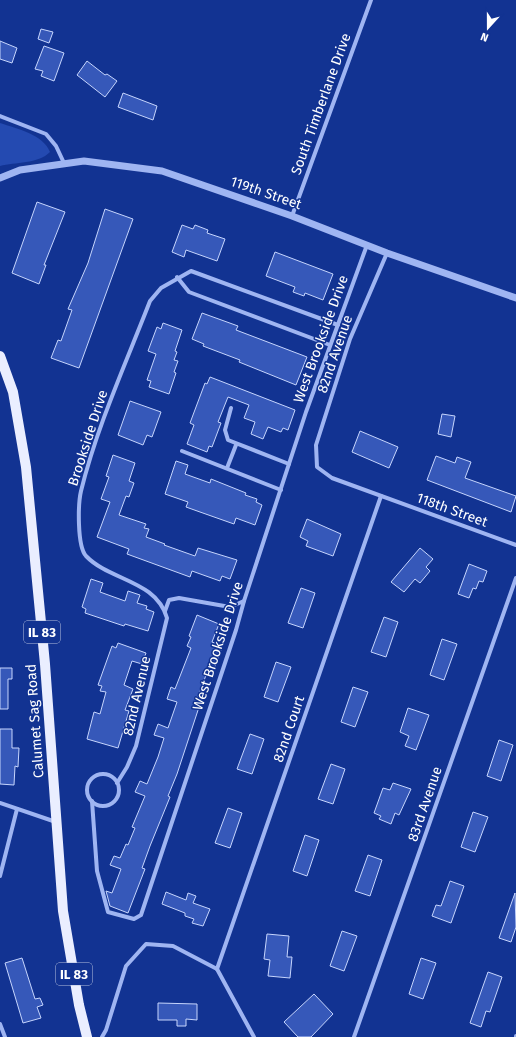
<svg xmlns="http://www.w3.org/2000/svg" width="516" height="1037" viewBox="0 0 516 1037" font-family="'Fira Sans',sans-serif">
<style>
.green{fill:#244ab1}
.building{fill:#3658b9;stroke:#c6d5fd}
.lines{fill:none;stroke-linecap:round;stroke-linejoin:round}
.minor{stroke:#9fb5f2;stroke-width:4}
.tertiary{stroke:#9fb5f2;stroke-width:7}
.primary{stroke:#eaeeff;stroke-width:10}
.labels{text-anchor:middle;dominant-baseline:central;stroke-width:3;stroke-linejoin:round;paint-order:stroke}
.shield{fill:#123392;stroke:#b8c2de;stroke-width:1}
.shield-label{font-size:13px;font-weight:bold;fill:#fff}
.street-label{font-size:14px;fill:#fff;stroke:#123392}
</style>
<rect width="100%" height="100%" fill="#123392"/>
<path class="green" d="M0,123C17,129 43,134 50,152C38,164 15,162 0,166Z"/>
<g class="building">
<path d="M41,29L53,32L49,43L38,39Z"/>
<path d="M0,41L17,48L12,63L0,59Z"/>
<path d="M44,46L64,53L54,81L41,76L43,71L35,69Z"/>
<path d="M87,61L105,75L107,74L117,81L105,97L77,75Z"/>
<path d="M123,93L157,106L153,120L118,107Z"/>
<path d="M37,202L65,212L44,265H46L39,284L12,273Z"/>
<path d="M105,209L133,219L79,368L51,358L58,340L61,341L72,310L68,309L88,263Z"/>
<path d="M182,225L193,229L195,225L208,230L207,233L225,239L217,261L186,250L184,257L172,252Z"/>
<path d="M275,252L333,274L323,300L305,293L304,296L293,292L295,287L266,276Z"/>
<path d="M202,313L238,326L236,330L307,357L296,385L239,362L240,360L203,346L204,344L192,339Z"/>
<path d="M163,323L182,330L175,351L177,352L174,360L178,361L174,372L176,373L169,394L149,387L151,381L147,380L156,354L148,351L157,327L161,329Z"/>
<path d="M210,377L295,410L288,430L283,428L281,432L268,427L263,439L251,434L255,422L244,418L249,405L228,397L218,422L221,423L212,447L209,446L207,452L187,444L194,425L190,423L205,383L207,384Z"/>
<path d="M130,401L161,412L152,437L147,435L143,445L118,435Z"/>
<path d="M442,414L455,416L451,437L438,434Z"/>
<path d="M360,431L398,447L389,468L352,452Z"/>
<path d="M113,455L135,463L129,481L134,483L129,497L126,496L119,515L146,524L144,528L149,529L146,537L165,544L164,545L195,556L198,548L237,560L230,579L222,576L220,581L192,571L190,577L127,554L129,549L97,537L110,502L101,499L109,477L106,476Z"/>
<path d="M436,456L455,463L457,457L471,462L465,478L516,496L511,512L427,480Z"/>
<path d="M176,461L188,465L185,474L210,483L211,479L246,493L245,495L257,499L256,502L262,505L255,525L236,518L234,524L200,512L186,507L188,502L165,494Z"/>
<path d="M307,519L341,534L333,556L306,546L308,541L300,537Z"/>
<path d="M420,548L433,559L426,567L430,571L420,583L415,579L404,592L391,582Z"/>
<path d="M469,564L487,571L483,582L479,581L476,589L473,588L469,598L458,594Z"/>
<path d="M91,579L103,583L100,592L125,601L128,591L140,595L137,603L147,606L146,609L154,612L148,631L125,624L124,626L85,613L86,609L82,607Z"/>
<path d="M301,588L315,593L303,628L288,623Z"/>
<path d="M197,615L219,624L212,642L220,645L218,649L221,650L214,669L209,667L198,697L202,698L177,774L168,796L170,797L150,846L142,868L145,869L128,913L110,906L106,891L112,893L121,869L110,865L114,856L120,858L126,844L128,845L135,828L132,827L145,796L135,792L140,781L147,784L158,757L164,738L154,735L158,724L168,728L177,702L167,699L171,687L175,689L191,648L187,646L191,637L189,636Z"/>
<path d="M384,617L398,622L386,657L371,652Z"/>
<path d="M442,639L457,644L444,680L430,675Z"/>
<path d="M118,643L146,653L142,664L132,661L124,685L133,689L125,710L129,711L118,748L87,739L94,712L100,714L106,692L100,691L102,686L98,685L112,646L116,648Z"/>
<path d="M276,662L291,667L278,702L264,697Z"/>
<path d="M0,668H12V679H8V709H0Z"/>
<path d="M353,687L368,692L355,727L341,722Z"/>
<path d="M408,708L429,715L416,750L405,746L409,736L400,732Z"/>
<path d="M0,729H12V748H19L18,767L15,766L14,785L0,784Z"/>
<path d="M250,734L264,739L252,774L237,769Z"/>
<path d="M499,740L513,745L501,781L487,776Z"/>
<path d="M331,764L345,769L333,804L318,799Z"/>
<path d="M393,783L411,789L399,815L395,813L391,824L379,819L381,816L374,813L383,788L390,790Z"/>
<path d="M228,808L242,813L230,848L215,843Z"/>
<path d="M473,812L488,817L475,852L461,847Z"/>
<path d="M305,835L319,840L307,876L293,871Z"/>
<path d="M368,855L382,860L370,896L355,891Z"/>
<path d="M450,881L464,886L451,923L432,916L436,905L441,906Z"/>
<path d="M166,892L186,900L188,893L196,896L193,903L210,909L203,926L192,923L194,919L185,916V913L162,904Z"/>
<path d="M515,893L516,927L511,942L499,938Z"/>
<path d="M342,931L357,936L344,971L330,966Z"/>
<path d="M267,934L289,936L287,957H292L290,978L268,976L270,960L264,959Z"/>
<path d="M22,958L35,999L40,998L43,1005L37,1007L41,1018L23,1023L5,963Z"/>
<path d="M421,958L436,963L423,999L409,994Z"/>
<path d="M488,972L502,977L490,1012L486,1011L481,1027L470,1023Z"/>
<path d="M314,994L333,1014L311,1037H298L284,1022Z"/>
<path d="M158,1003L197,1004V1020L186,1019V1026H177V1020H158Z"/>
</g>
<g class="lines">
<g class="minor">
<path d="M0,116L46,134L56,146L64,163"/>
<path d="M292,216L371,0"/>
<path d="M387,253L350,339L316,445L317,467L332,478L516,545"/>
<path d="M177,277L189,292L330,345"/>
<path d="M231,408L225,430L228,440L289,464"/>
<path d="M182,451L281,490"/>
<path d="M227,468L236,445"/>
<path d="M165,611L169,600L179,598L230,607L244,601"/>
<circle cx="103" cy="790" r="16"/>
<path d="M117,783L127,767L136,746L167,618C156,580 110,581 86,556C77,546 78,504 81,491C97,426 126,363 150,301L161,288L191,271L338,325"/>
<path d="M92,801L97,871L108,912L134,919L141,915L236,630L244,601L306,412L367,245"/>
<path d="M0,803L56,822"/>
<path d="M0,876L17,809"/>
<path d="M217,969L381,496"/>
<path d="M0,1024L5,1037"/>
<path d="M102,1037L106,1030L126,966L146,944L173,946L217,969L254,1037"/>
<path d="M354,1037L516,578"/>
<path d="M516,1037V1036"/>
</g>
<path class="tertiary" d="M0,178L20,170L84,161L162,171L292,216L387,253L516,298"/>
<path class="primary" d="M0,356L13,392L26,467L45,664L63,911L79,1005L87,1037"/>
</g>
<g class="labels">
<g class="shield">
<rect x="24" y="621" width="36" height="22" rx="3"/>
<rect x="56" y="963" width="36" height="22" rx="3"/>
</g>
<g class="shield-label">
<text x="42" y="632">IL 83</text>
<text x="74" y="974">IL 83</text>
</g>
<g class="street-label">
<text transform="translate(321 104) rotate(-70)">South Timberlane Drive</text>
<text transform="translate(266 193) rotate(19)">119th Street</text>
<text transform="translate(321 339) rotate(-70)">West Brookside Drive</text>
<text transform="translate(335 354) rotate(-71)">82nd Avenue</text>
<text transform="translate(88 438) rotate(-72)">Brookside Drive</text>
<text transform="translate(452 510) rotate(20)">118th Street</text>
<text transform="translate(218 646) rotate(-72)">West Brookside Drive</text>
<text transform="translate(137 696) rotate(-77)">82nd Avenue</text>
<text transform="translate(35 721) rotate(-94)">Calumet Sag Road</text>
<text transform="translate(289 729) rotate(-71)">82nd Court</text>
<text transform="translate(425 804) rotate(-71)">83rd Avenue</text>
</g>
</g>
<g transform="translate(488 28) rotate(201)" stroke="#123392" stroke-width="3" paint-order="stroke">
<path d="M0-3L7 15L0 10L-7 15Z" fill="#ffffff"/>
<text y="-6" font-size="11" font-weight="bold" text-anchor="middle" fill="#ffffff">N</text>
</g>
</svg>
